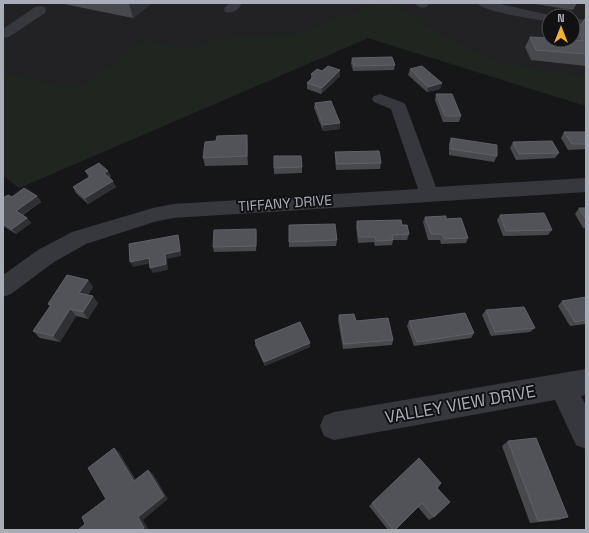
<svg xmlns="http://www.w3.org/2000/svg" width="589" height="533" viewBox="0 0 589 533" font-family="'Space Grotesk',sans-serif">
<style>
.built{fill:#222225;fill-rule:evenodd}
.green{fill:#1e261f}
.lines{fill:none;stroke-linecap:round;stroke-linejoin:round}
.minor{fill:#37383d;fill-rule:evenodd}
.wall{fill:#47494d}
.shaded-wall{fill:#2f3033}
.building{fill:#525359;stroke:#5f6168}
.labels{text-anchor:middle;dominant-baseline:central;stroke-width:4;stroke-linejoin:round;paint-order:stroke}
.street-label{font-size:14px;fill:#a8adb8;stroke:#111113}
.near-street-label{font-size:17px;fill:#a8adb8;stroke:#111113}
</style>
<rect width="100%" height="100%" fill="#161618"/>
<path class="built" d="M3,3H586V106L368,38L19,188L3,175ZM549,16H573V40H549Z"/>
<path class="green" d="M378,3H392L437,32L501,63L586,76V106L368,38L19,188L3,175V72L57,85L82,86L145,39L181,50L226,37L293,35Z"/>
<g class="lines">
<g class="minor">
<path d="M229,3H242C238,10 234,14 225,12L224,9Z"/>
<path d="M415,3H429V4L427,7C422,8 418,8 415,3Z"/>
<path d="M477,3H496L554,16H549V22C536,19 483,12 477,3Z"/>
<path d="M40,6L45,7L46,10L45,13L9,37L3,38V29L35,7Z"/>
<path d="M573,18L586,20V28L573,26Z"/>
<path d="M380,94L404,103L406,106L436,187L586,178V192L173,218L154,222L86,244L54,262L11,294L3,297V275L38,250L72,232L153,208L173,204L418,189L391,109L374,102L372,99L374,96Z"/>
<path d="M586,369V395L581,396L586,406V449L576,445L555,400L334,440L324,436L320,426L324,416L334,412Z"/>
</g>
</g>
<g class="wall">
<path d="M59,3H152L133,18Z"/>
<path d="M529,3H577L573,10Z"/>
<path d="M586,17V66L531,60L525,47L530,37L549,40H573V23L581,25Z"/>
<path d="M352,58L395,65L394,70L353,71L351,63Z"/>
<path d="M410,69L442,83L440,89L427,92L408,75Z"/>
<path d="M340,70V76L321,94L307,89V83L311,79V74L322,71Z"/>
<path d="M436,94L461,116L459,122H443L435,100Z"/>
<path d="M315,103L340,129L323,131L314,108Z"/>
<path d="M564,132H586V149L568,150L561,138Z"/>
<path d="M451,138L497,156L494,162L449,155V144Z"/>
<path d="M513,142L559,153L555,158L516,160L510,148Z"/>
<path d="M248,143V165L205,166L203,158Z"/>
<path d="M335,152L381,163L380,169L336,170L335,158Z"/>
<path d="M274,156L302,167V173L274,174Z"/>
<path d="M85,171L111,176L109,178L116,187L88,204L76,193L73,187L89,178L88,176Z"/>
<path d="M37,196L41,202L23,215L27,218L31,223L16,234L3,226V198L12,197Z"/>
<path d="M579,208H586V228H583L575,214Z"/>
<path d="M500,215L552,230L548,235L503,236L497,220Z"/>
<path d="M425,217L446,219L468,238L466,243L441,244L440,240H428L423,222Z"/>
<path d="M357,221L402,225L409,234L407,240H393L392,245L375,246L374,242L358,243L356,227Z"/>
<path d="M289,225L337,240L336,246L289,247Z"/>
<path d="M256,229L257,234L256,251L214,252L213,247Z"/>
<path d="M88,280L93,287L88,295L98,303L88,319L76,316L60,342L40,338L33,331L50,306L48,304Z"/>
<path d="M586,297V324L570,326L558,306L562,301Z"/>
<path d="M486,310L535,328L530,332L491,336L482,315Z"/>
<path d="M339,315L356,321L393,340L392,345L343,349L338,320Z"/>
<path d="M409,321L474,333L471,338L414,346L407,326Z"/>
<path d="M255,340L310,343V347L265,366L255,345Z"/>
<path d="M508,441L568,517L559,520L530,523L502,446Z"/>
<path d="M437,488L434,517L429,520L418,507L395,530H388L369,506L372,503Z"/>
</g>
<g class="shaded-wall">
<path d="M131,3H152L133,18L129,4Z"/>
<path d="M340,70V76L321,94L322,88Z"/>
<path d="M442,83L440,89L427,92L428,87Z"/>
<path d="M340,123V129L323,131V125Z"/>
<path d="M247,135L248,143V165L247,156Z"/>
<path d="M108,171L111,176L107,179L104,173Z"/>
<path d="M113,181L116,187L88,204L85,198Z"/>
<path d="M37,196L41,202L20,216L16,211Z"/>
<path d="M27,218L31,223L16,234L12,229Z"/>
<path d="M256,229L257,234L256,251Z"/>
<path d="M178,235L180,241L181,256L167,259L168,270L153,273L150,268L165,254Z"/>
<path d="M149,258L152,263L133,267L130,262Z"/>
<path d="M88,280L93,287L85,300L79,293Z"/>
<path d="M93,296L98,303L88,319L83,312Z"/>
<path d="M70,309L76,316L60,342L53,336Z"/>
<path d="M310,343V347L265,366L264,362Z"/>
<path d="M114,448L119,452L139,485L134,481Z"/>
<path d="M148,470L153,474L168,499L143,520L149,530H142L138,517Z"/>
</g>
<g class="building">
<path d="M586,17V54L536,50L530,37L549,38V40H567L583,41L579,32L573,30V23L581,25Z"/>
<path d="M392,57L395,65L354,66L352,58Z"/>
<path d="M328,66L340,70L322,88L307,83L315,75L311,74L317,69L322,71Z"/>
<path d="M422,66L442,83L428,87L410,69Z"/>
<path d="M436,94H452L461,116H445Z"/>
<path d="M331,101L340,123L323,125L315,103Z"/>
<path d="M564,132H586V144H572Z"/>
<path d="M247,135V156L203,158L205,142L216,141L217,136Z"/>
<path d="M451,138L497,145V156L451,149Z"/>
<path d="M552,141L559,153L519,154L513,142Z"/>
<path d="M379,151L381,163L337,164L335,152Z"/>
<path d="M274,156H301L302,167L274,168Z"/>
<path d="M99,163L108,171L104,173L113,181L85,198L73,187L91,176L85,171Z"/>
<path d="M24,188L37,196L16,211L27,218L12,229L3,223V198L8,195L12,197Z"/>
<path d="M579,208H586V220Z"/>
<path d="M544,213L552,230L506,231L500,215Z"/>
<path d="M446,216V219L461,218L468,238L444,239L442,234H431L425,217Z"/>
<path d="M401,220L402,225H407L409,234L392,235L393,240L376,241L375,237H359L357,221Z"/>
<path d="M335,224L337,240L289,242V225Z"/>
<path d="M256,229V246L213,247L214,230Z"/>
<path d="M178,235L180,251L165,254L166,264L150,268L149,258L130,262L129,244Z"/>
<path d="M67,275L88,280L79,293L93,296L83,312L70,309L53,336L33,331L51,305L48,304Z"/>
<path d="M586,297V320L575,322L562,301Z"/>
<path d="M524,307L535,328L495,332L486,310Z"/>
<path d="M465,313L474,333L417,342L409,321Z"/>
<path d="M354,314L356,321L388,318L393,340L344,344L339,315Z"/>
<path d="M300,322L310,343L264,362L255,340Z"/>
<path d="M536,438L568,517L538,521L508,441Z"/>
<path d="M114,448L134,481L148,470L164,496L138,517L144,528L142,530H78L85,524L82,517L106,499L88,468Z"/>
<path d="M419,458L441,483L437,488L450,502L434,517L422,503L395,530H393L372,503Z"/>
</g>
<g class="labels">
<g class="street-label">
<text transform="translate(285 203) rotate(-4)">TIFFANY DRIVE</text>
</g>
<g class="near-street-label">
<text transform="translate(460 404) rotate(-10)">VALLEY VIEW DRIVE</text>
</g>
</g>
<rect width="589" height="533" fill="none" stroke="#a8adb8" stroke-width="8"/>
<g transform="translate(561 28)"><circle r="19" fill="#111113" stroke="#4d4f55"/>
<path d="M0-3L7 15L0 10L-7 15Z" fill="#f2b134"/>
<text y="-6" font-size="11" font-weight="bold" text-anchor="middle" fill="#a8adb8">N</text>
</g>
</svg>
